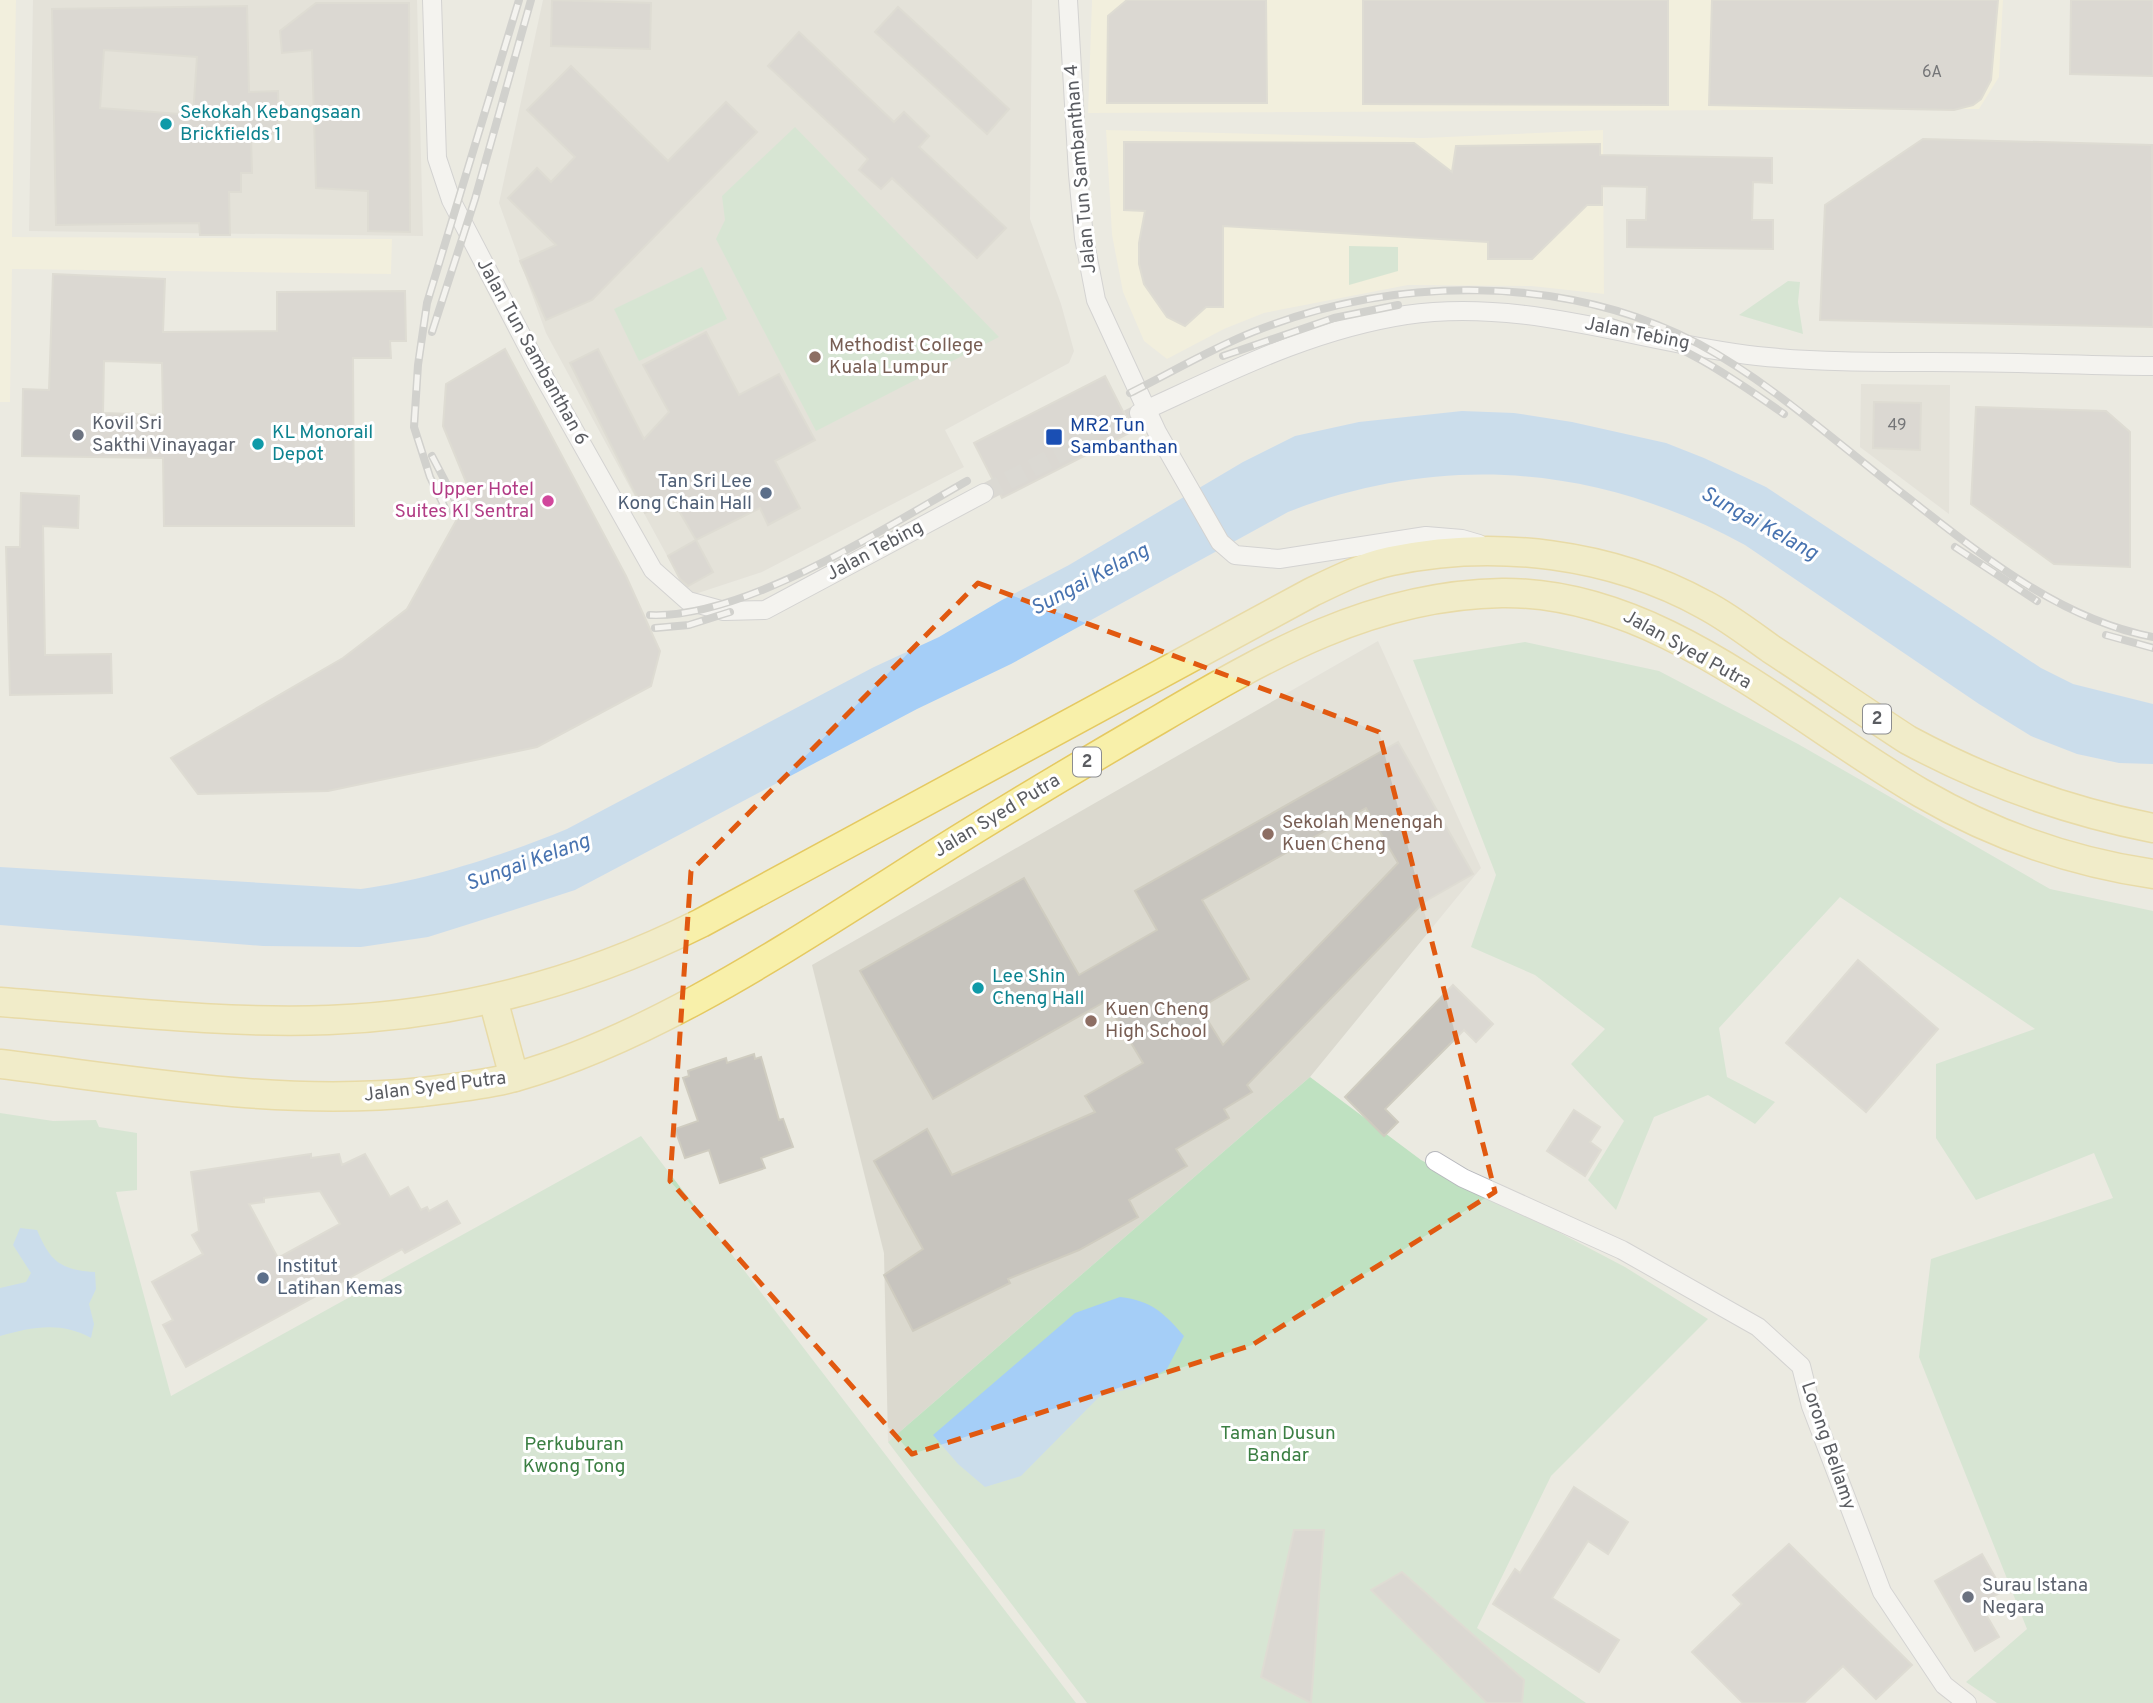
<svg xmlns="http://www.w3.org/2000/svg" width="2153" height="1703" viewBox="0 0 2153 1703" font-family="Overpass,sans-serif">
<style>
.commercial{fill:#faf5d7}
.education{fill:#dbd9cf}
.green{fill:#bfe1c1}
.water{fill:#a5cef7}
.building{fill:#c7c4be;stroke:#cfccc0;stroke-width:2;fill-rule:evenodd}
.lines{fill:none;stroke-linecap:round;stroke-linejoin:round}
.street-tunnel{stroke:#c7c6c1;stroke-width:18;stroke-dasharray:18 9;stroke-linecap:butt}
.street-casing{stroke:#b7b8bd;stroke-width:20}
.primary-casing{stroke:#e5c961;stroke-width:31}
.street{stroke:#fff;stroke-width:18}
.primary{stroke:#f8f0aa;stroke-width:28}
.rail-casing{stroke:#b2b3b3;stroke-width:8}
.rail{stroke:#fff;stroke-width:5;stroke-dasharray:16;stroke-linecap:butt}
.marked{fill:none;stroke:#e15910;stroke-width:5;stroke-dasharray:14 9;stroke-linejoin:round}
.culture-dot{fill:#0f9aa8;stroke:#fff;stroke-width:2.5}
.education-dot{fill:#8d6e63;stroke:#fff;stroke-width:2.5}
.worship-dot{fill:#6b7280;stroke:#fff;stroke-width:2.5}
.transit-dot{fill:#1a4fb4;stroke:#fff;stroke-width:2.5}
.service-dot{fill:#5c6f8a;stroke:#fff;stroke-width:2.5}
.hotel-dot{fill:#d1479c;stroke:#fff;stroke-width:2.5}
.labels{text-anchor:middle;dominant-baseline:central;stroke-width:6;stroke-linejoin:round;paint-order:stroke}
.number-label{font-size:16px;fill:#757678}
.shield{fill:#fff;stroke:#8c8d90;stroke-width:2}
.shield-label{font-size:18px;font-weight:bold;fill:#5a5c61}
.culture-label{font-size:19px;fill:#0d838f;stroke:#fff;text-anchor:start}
.street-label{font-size:19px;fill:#5a5c61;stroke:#fff}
.education-label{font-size:19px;fill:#785e54;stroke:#fff;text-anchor:start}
.worship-label{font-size:19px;fill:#5b616d;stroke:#fff;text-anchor:start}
.transit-label{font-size:19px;fill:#164399;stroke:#fff;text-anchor:start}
.service-label{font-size:19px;fill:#4e5e75;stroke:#fff;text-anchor:end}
.hotel-label{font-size:19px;fill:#b23c85;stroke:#fff;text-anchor:end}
.park-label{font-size:19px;fill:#3b7f43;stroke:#fff}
.water-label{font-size:21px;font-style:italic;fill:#4873b0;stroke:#fff}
</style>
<rect width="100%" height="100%" fill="#ebeae1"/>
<g class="commercial">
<path d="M0,0H16L12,237L392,239L391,274L12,269L10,402H0Z"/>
<path d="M1092,0H2003L1999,77L1979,109L1088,113Z"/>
<path d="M1106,130L1423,138L1603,130L1604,294L1531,286L1408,285L1264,313L1224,329L1167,359L1144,341L1123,292L1112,235Z"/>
</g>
<g class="education">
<path d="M33,0H417L423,236L29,231Z"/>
<path d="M543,0H1032L1030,219L1061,304L1074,351L1069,363L945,430L964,467L762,572L689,596L546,333L499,203Z"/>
<path d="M1861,384L1950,385L1949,514L1860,447Z"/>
<path d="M1378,641L1481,868L1310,1077L888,1442L884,1253L812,965Z"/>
</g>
<g class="green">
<path d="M795,127L999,337L816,431L716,239L725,220L722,196Z"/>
<path d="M1349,246L1398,247V271L1349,285Z"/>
<path d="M702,267L727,319L639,361L614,309Z"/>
<path d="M1788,281L1800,282L1798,302L1803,334L1739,315Z"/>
<path d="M1525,642L1659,671L1798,744L2050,889L2153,911V1703H1997L1966,1682L2027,1629L1919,1357L1931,1259L2113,1198L2094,1153L1976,1200L1936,1138V1064L2035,1029L1840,897L1719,1028L1727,1077L1775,1102L1755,1124L1708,1095L1654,1117L1616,1210L1588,1180L1624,1121L1571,1064L1605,1029L1535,975L1471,947L1496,875L1413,660Z"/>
<path d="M1310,1077L1421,1160L1625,1267L1708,1319L1551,1476L1477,1628L1586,1703H1087L888,1442Z"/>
<path d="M0,1113L53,1121L96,1120L99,1127L137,1133V1190L116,1192L171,1396L641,1136L1076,1703H0Z"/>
</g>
<g class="water">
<path d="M1462,411L1514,413L1572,422L1666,443L1704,458L1766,487L2041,668L2073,684L2153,704V764L2119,763L2077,754L2031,736L1979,704L1745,545C1599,465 1444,452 1288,512L1011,664L917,709L575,890L501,914L428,937L361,947L263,946L0,925V867L361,889C425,881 507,854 567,829L874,667L939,637L1002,600L1069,565L1243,462L1295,436L1359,422Z"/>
<path d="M20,1228L37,1230C50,1261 60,1270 95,1272L96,1289L89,1304L94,1324L91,1338C61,1321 31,1327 0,1336V1288L26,1282L31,1273L13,1245Z"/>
<path d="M1120,1297C1152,1301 1163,1312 1184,1336L1167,1369L1139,1386L1099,1397L1021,1476L985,1487L958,1464L933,1435L1075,1313Z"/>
</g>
<g class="building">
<path d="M552,0L651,3L650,49L551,46Z"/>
<path d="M1127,0H1266L1267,103H1107L1108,16Z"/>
<path d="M1363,0H1668V105L1363,104Z"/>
<path d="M1712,0H1998L1991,80L1981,99L1973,105L1954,110L1709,105Z"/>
<path d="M2071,0H2153V76L2070,74Z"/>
<path d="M316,3H409L410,232L368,231V191L316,188L312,50L282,53L280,31Z"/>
<path d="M247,6L249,92L278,91L279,134H251L252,173H241V192H229L230,235H200L199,223L56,225L52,9ZM104,50L197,57L193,115L100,108Z"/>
<path d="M898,7L1009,109L987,134L875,32Z"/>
<path d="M799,32L894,122L904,112L929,136L919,147L1006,228L977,258L892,178L881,189L859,170L868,159L768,66Z"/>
<path d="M571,66L668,161L726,102L757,132L592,300L546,320L520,261L556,245L508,198L537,168L551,182L575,157L527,110Z"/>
<path d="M1923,139L2152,145L2153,327L1820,320L1825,205Z"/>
<path d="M1124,142L1414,143L1452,172L1456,146L1600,144V155L1772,158V183L1753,182L1752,220H1773V249L1627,247V220H1646L1647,187L1602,186V205H1587L1532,259H1488V242L1223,226V307H1206L1185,326L1167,317L1144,284L1139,264V243L1145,211L1124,210Z"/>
<path d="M53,274L165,279L163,332L277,331V292L405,291L406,341H390L391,358H353L354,526H164L163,458L22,456L23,389L49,390ZM104,361L162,363L163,415L103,413Z"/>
<path d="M706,332L739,395L779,374L815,440L775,461L800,508L768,525L760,508L696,540L672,499L645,513L570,363L598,349L644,439L669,412L643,365Z"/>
<path d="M505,349L626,576L660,651L651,686L537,747L328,791L198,794L171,758L343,658L407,609L471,494L443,426L446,384Z"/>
<path d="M1105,376L1133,431L1002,498L974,443Z"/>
<path d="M1874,402L1921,403L1920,450L1873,448Z"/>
<path d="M1976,407L2106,411L2130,432V567L2054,564L1971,504Z"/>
<path d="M21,493L79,496L78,528L43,526L45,655L111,654L112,693L10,695L6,547H20Z"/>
<path d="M696,540L713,572L688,586L680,579L668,556Z"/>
<path d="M1398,742L1473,874L1424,902L1247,1085L1252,1092L1224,1109L1229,1118L1176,1149L1187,1166L1129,1200L1138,1217L1079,1250L1008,1279L1010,1283L913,1331L884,1275L923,1249L874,1161L927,1129L952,1175L1095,1112L1085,1096L1143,1063L1106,1001L933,1099L860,971L1024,878L1079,975L1157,930L1135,891ZM1366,808L1398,863L1223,1045L1200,1008L1249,979L1202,900Z"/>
<path d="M1858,960L1938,1029L1866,1112L1786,1043Z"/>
<path d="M1453,985L1493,1024L1476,1042L1464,1030L1385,1109L1398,1122L1384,1136L1345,1097Z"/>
<path d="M754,1054L755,1059L761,1057L779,1120L783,1119L793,1147L761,1158L765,1168L720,1183L709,1150L685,1158L675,1129L698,1121L683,1078L689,1076L688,1071L726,1058L727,1063Z"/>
<path d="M1574,1110L1600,1127L1590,1142L1601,1150L1585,1176L1547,1151Z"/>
<path d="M311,1154V1158L339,1154L342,1165L365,1154L390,1197L408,1187L421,1210L427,1207L429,1211L447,1201L460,1223L405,1253L402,1249L186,1367L163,1325L173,1320L152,1282L203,1254L192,1235L199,1231L191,1172ZM320,1191L340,1224L278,1258L249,1204L264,1202V1198Z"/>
<path d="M1574,1487L1628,1522L1608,1554L1588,1541L1552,1598L1619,1640L1599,1672L1493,1604L1515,1569L1520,1573Z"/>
<path d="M1294,1530H1324L1311,1703L1261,1677Z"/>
<path d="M1789,1544L1912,1665L1876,1699L1843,1666L1804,1703H1743L1692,1652L1742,1604L1733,1595Z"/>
<path d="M1982,1554L2003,1591L1980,1604L1999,1637L1975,1651L1935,1581Z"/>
<path d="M1402,1572L1524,1680L1522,1703H1487L1371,1590Z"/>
</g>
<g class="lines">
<path class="street-tunnel" d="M984,493L1139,413"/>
<g class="street-casing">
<g id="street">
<path d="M432,0L437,158L451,200L536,363L653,570L688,601L724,611L765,610L984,493"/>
<path d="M1068,0L1078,174L1084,238L1096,300L1157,432L1220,542L1235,555L1279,559L1426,536L1462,539L1479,544"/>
<path d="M1139,413C1227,373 1309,330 1406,315C1525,297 1640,343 1757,356C1815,362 1872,362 1931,362C2005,362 2079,365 2153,366"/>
<path d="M1435,1161L1463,1178L1622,1250L1758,1327L1801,1366L1811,1406L1882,1592L1944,1685L1967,1703"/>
</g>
</g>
<g class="primary-casing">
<g id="primary">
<path d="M493,999L514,1077"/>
<path d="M0,1002C109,1010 219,1024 329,1020C459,1015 585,981 701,923L1312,592C1337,580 1363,567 1391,561C1495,539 1611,553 1705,605C1728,617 1750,634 1771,649C1817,679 1862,710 1908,740C1986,782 2066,811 2153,828"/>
<path d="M0,1064C140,1081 281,1107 422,1092C453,1088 486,1085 515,1077C646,1040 777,954 891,882C977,827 1065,774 1153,723C1264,658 1369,595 1502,593C1659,591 1790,717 1921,793C1992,834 2071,862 2153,874"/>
</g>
</g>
<use href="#street" class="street"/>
<use href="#primary" class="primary"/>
<g class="rail-casing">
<g id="rail">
<path d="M1612,322C1677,340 1730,376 1784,414"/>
<path d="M432,332L475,199L531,0"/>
<path d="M1223,356L1334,318L1398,305"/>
<path d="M1130,393C1170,373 1211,349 1253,332C1392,276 1564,273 1699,344C1775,385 1842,448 1911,500C1984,557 2060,619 2153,637"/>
<path d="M432,456L456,502"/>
<path d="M447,512L430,477L414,427L418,365L427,303L519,0"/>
<path d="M1955,547L2037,601"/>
<path d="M650,615C745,619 884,528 967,481"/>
<path d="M655,628L689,625L730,612"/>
<path d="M2106,635L2153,648"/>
</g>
</g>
<use href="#rail" class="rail"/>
</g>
<path d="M0 0H2153V1703H0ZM978,583L1379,732L1495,1192L1252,1345L912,1454L670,1181L691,871Z" fill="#ebeae1" fill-opacity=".55" fill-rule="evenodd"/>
<path class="marked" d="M978,583L1379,732L1495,1192L1252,1345L912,1454L670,1181L691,871Z"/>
<g class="culture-dot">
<circle cx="166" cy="124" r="7"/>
<circle cx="258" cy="444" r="7"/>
<circle cx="978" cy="988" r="7"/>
</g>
<g class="education-dot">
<circle cx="815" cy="357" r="7"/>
<circle cx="1268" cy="834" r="7"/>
<circle cx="1091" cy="1021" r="7"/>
</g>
<g class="worship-dot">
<circle cx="78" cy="435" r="7"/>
<circle cx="1968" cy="1597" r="7"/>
</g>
<rect class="transit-dot" x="1045" y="428" width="18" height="18" rx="3.5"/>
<g class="service-dot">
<circle cx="766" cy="493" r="7"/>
<circle cx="263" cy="1278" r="7"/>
</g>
<circle class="hotel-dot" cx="548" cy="501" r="7"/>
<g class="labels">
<g class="number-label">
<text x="1932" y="73">6A</text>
<text x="1897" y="426">49</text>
</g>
<g class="shield">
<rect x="1863" y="704.5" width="28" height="29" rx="5"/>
<rect x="1073" y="747.5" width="28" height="29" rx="5"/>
</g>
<g class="shield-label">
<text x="1877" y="719">2</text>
<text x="1087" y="762">2</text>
</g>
<g class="culture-label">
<text x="180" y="113">Sekokah Kebangsaan<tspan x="180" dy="22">Brickfields 1</tspan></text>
<text x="272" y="433">KL Monorail<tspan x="272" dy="22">Depot</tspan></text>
<text x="992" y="977">Lee Shin<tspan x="992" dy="22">Cheng Hall</tspan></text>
</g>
<g class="street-label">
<text transform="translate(1081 169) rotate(-95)">Jalan Tun Sambanthan 4</text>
<text transform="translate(1637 334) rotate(11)">Jalan Tebing</text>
<text transform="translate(532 352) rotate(61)">Jalan Tun Sambanthan 6</text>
<text transform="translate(875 551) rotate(-28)">Jalan Tebing</text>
<text transform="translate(1687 650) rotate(29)">Jalan Syed Putra</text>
<text transform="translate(997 816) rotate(-31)">Jalan Syed Putra</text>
<text transform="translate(435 1087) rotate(-7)">Jalan Syed Putra</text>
<text transform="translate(1828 1446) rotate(71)">Lorong Bellamy</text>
</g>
<g class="education-label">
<text x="829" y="346">Methodist College<tspan x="829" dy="22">Kuala Lumpur</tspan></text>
<text x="1282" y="823">Sekolah Menengah<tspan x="1282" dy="22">Kuen Cheng</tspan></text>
<text x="1105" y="1010">Kuen Cheng<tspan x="1105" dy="22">High School</tspan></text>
</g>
<g class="worship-label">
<text x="92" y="424">Kovil Sri<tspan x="92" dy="22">Sakthi Vinayagar</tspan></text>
<text x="1982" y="1586">Surau Istana<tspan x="1982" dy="22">Negara</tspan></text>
</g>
<g class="transit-label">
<text x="1070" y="426">MR2 Tun<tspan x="1070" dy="22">Sambanthan</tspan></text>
</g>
<g class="service-label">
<text x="752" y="482">Tan Sri Lee<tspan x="752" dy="22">Kong Chain Hall</tspan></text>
<text x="277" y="1267" text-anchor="start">Institut<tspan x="277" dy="22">Latihan Kemas</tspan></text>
</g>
<g class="hotel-label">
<text x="534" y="490">Upper Hotel<tspan x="534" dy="22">Suites Kl Sentral</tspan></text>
</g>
<g class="park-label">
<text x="1278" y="1434">Taman Dusun<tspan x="1278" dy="22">Bandar</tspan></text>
<text x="574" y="1445">Perkuburan<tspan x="574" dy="22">Kwong Tong</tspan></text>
</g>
<g class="water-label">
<text transform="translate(1759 524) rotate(29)">Sungai Kelang</text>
<text transform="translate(1090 580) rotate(-28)">Sungai Kelang</text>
<text transform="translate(528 863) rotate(-20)">Sungai Kelang</text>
</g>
</g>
</svg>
